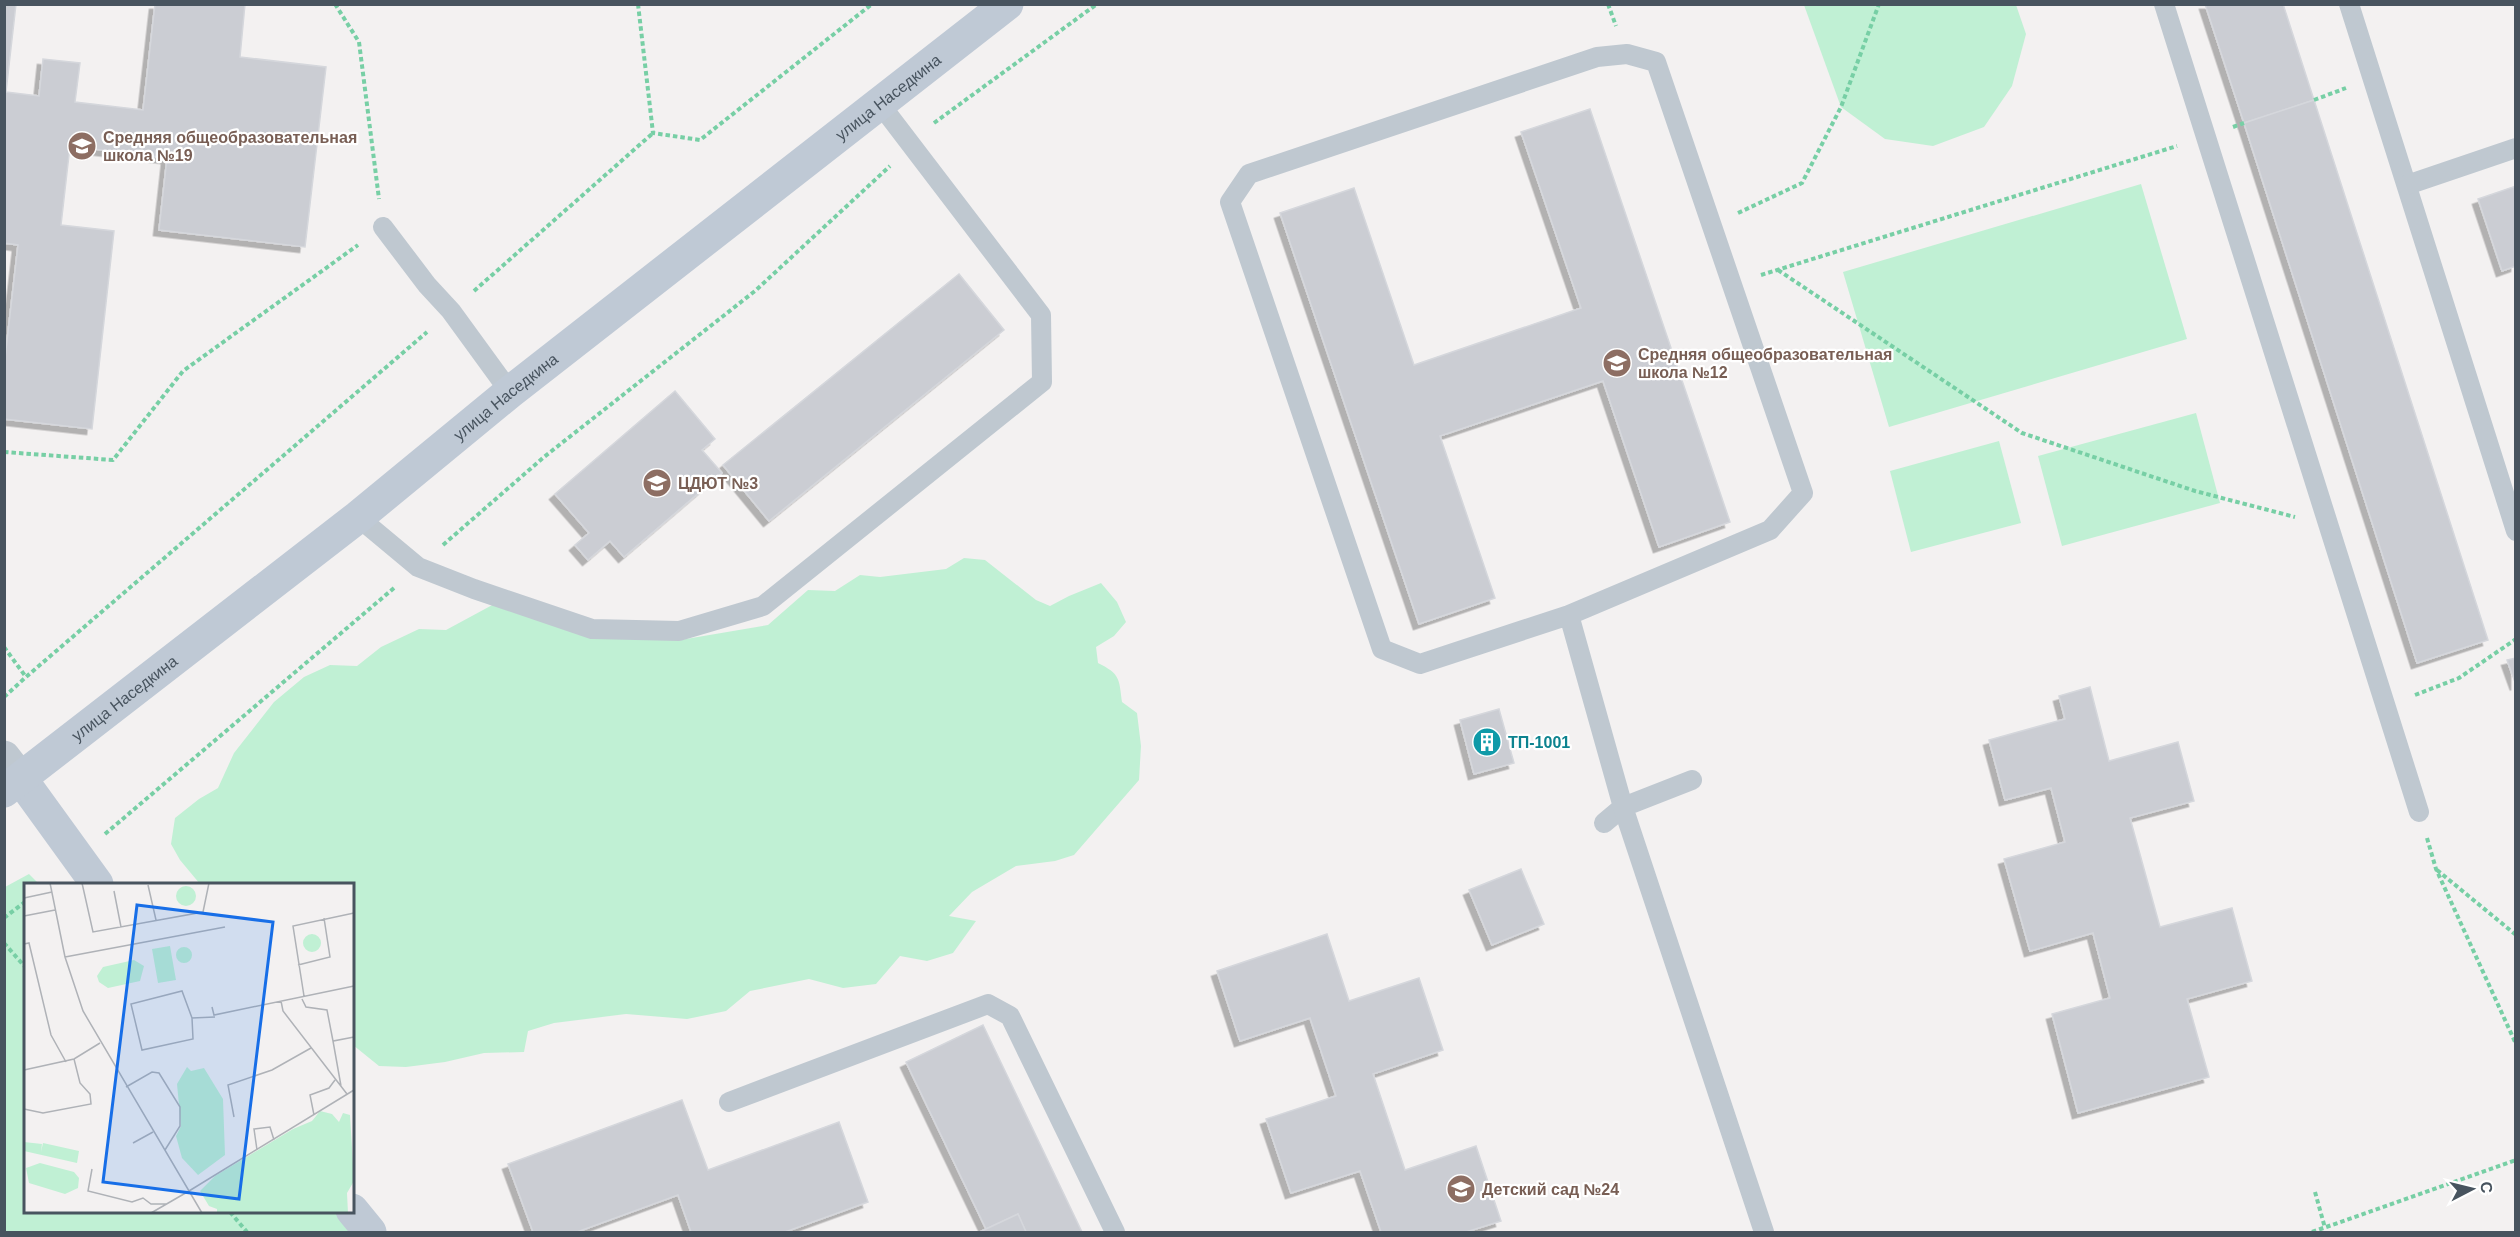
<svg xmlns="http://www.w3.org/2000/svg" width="2520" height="1237" viewBox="0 0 2520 1237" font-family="Helvetica,sans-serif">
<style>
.green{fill:#c0f0d4}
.building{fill:#cbcdd3;stroke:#d5d7dc;stroke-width:1.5;filter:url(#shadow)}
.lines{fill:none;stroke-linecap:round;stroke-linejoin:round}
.path{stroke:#77cfa5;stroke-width:4;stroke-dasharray:4.5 3;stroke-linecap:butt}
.lane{stroke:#bfc8d0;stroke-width:20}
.street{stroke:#bfc8d0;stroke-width:33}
.secondary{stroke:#bfc9d5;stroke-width:33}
.labels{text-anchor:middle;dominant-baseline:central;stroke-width:4.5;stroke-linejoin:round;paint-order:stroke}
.street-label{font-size:16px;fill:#48545f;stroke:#fff}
.education-label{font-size:16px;font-weight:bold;fill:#785e54;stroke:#fff;text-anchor:start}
.culture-label{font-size:16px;font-weight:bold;fill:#0d838f;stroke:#fff;text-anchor:start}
.inset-road{fill:none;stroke:#afb2b7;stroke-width:1.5}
.view{fill:#176ee7;fill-opacity:0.15;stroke:#176ee7;stroke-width:3}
.inset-edge{fill:none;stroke:#48545f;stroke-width:3}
</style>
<defs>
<filter id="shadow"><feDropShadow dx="-5.5" dy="5.5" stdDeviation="0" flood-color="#0004"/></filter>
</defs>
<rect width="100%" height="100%" fill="#f3f1f1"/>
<g class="green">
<path d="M1804,5H2016L2026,34L2012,86L1984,127L1933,146L1885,139L1841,107Z"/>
<path d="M2141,184L2187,339L1889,427L1843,272Z"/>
<path d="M2196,413L2220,503L2062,546L2038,456Z"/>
<path d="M1999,441L2021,523L1911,552L1890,471Z"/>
<path d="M964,558L985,560L1036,600L1050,606L1069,596L1101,583L1117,602L1126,622L1114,636L1096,647L1098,663C1120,674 1119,678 1122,702L1137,713L1141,746L1139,780L1074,855L1055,861L1016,866L972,892L949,916L976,921L953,953L927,961L900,956L876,984L843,988L809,979L750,991L726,1011L687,1019L626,1014L554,1023L528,1031L524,1052L484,1053L445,1062L406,1067L379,1066L353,1045L352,884H200L180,860L171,844L175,818L199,799L218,788L234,753L274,702L304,677L330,665L357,666L381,647L419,629L446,630L496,603L680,640L768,625L808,590L835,591L860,575L880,577L946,569Z"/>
<path d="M29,874L39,884H26V1212H346L364,1232H5V887Z"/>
</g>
<g class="building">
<path d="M4,4H16L6,92L39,96L43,59L80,63L75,102L143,110L155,4H245L240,57L326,67L305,247L159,230L167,158L70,146L61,225L114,231L92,429L4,419V367L18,245L4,243Z"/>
<path d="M2205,4H2283L2314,100L2244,123Z"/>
<path d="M2314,100L2488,640L2417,663L2244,123Z"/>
<path d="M1590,109L1730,522L1659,547L1603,381L1440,436L1495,598L1419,624L1280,213L1354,188L1414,365L1581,308L1521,132Z"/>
<path d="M2516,186V266L2502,271L2478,199Z"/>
<path d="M959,274L1004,330L769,521L723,465Z"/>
<path d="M675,391L715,439L702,450L722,473L624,557L610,541L588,560L575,545L589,533L555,494Z"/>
<path d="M2516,658V685L2507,660Z"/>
<path d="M2090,687L2109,761L2178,742L2194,801L2130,818L2160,927L2232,908L2252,981L2187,999L2209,1077L2078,1113L2052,1014L2110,998L2093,933L2030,951L2004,859L2065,842L2051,788L2005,800L1989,740L2065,719L2059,696Z"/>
<path d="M1499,709L1514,763L1474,774L1460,720Z"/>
<path d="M1521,869L1544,924L1492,945L1469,890Z"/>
<path d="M1327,934L1349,1001L1419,978L1443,1050L1373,1074L1405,1170L1476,1146L1501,1221L1466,1232H1381L1360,1171L1291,1193L1266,1119L1336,1096L1310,1018L1240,1041L1217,971Z"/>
<path d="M983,1025L1082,1232H1026L1018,1214L986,1229L906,1062Z"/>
<path d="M682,1100L708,1170L839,1122L868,1202L785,1232H691L678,1195L577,1232H533L508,1164Z"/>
<path d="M1018,1214L1026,1232H980L986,1229Z"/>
</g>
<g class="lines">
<g class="path">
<path d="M335,4L359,42L379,199"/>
<path d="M638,4L653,133L700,140L872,4"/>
<path d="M1608,4L1616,26"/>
<path d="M2314,100L2346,88"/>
<path d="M934,123L1097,4"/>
<path d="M2233,127L2244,123"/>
<path d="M1738,213L1802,183L1841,107L1879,4"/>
<path d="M1778,270L2022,433L2195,491L2295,517"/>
<path d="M1761,275L2177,146"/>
<path d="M474,291L653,133"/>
<path d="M4,452L113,460L183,371L358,245"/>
<path d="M443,545L544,457L755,291L890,166"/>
<path d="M4,647L26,677L427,332"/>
<path d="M2415,695L2459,678L2516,639"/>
<path d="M4,697L26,677"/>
<path d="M105,834L394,588"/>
<path d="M2427,838L2436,869L2516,1044"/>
<path d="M2437,870L2516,935"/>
<path d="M4,918L26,901"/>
<path d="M4,943L26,968"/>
<path d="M2315,1192L2325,1228"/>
<path d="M230,1212L247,1232"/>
<path d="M2312,1232L2516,1160"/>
</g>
<g class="lane">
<path d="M2164,4L2419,812"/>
<path d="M2349,4L2516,531"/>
<path d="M2407,185L2516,148"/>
<path d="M383,227L427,285L451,311L510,392"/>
<path d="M358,517L418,567L474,589L592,629L679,631L763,606L1042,382L1041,315L880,104"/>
<path d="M1569,615L1420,664L1382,649L1230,202L1249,174L1597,57L1627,54L1656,62L1803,493L1770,530L1569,615L1623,807L1604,823"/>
<path d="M1692,780L1623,807L1764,1232"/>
<path d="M729,1102L988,1004L1010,1016L1115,1232"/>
</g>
<path class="street" d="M4,757L21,779"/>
<g class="secondary">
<path d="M21,779L97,884"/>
<path id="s1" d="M4,791L358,517L510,392L1007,4"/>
<path d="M352,1210L370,1232"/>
</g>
</g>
<defs>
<g id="school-disc" transform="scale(1.5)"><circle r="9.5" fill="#8d6e63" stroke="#fff"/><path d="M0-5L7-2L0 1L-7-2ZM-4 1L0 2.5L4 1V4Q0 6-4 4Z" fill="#fff"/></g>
<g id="building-disc" transform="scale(1.5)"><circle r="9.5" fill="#0f9aa8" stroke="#fff"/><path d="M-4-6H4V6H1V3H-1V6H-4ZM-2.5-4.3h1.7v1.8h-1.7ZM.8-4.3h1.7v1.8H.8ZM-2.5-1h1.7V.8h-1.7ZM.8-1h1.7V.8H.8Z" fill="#fff"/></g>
</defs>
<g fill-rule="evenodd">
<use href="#school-disc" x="82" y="146"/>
<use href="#school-disc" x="1617" y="363"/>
<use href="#school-disc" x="657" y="483"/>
<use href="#building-disc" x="1487" y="742"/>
<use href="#school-disc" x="1461" y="1189"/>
</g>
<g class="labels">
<g class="street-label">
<text stroke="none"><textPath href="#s1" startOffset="1124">улица Наседкина</textPath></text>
<text stroke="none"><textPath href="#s1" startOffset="638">улица Наседкина</textPath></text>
<text stroke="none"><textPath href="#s1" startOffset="152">улица Наседкина</textPath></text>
</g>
<g class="education-label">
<text x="103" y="137">Средняя общеобразовательная<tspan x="103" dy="18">школа №19</tspan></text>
<text x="1638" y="354">Средняя общеобразовательная<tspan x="1638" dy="18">школа №12</tspan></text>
<text x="678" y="483">ЦДЮТ №3</text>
<text x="1482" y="1189">Детский сад №24</text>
</g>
<g class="culture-label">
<text x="1508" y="742">ТП-1001</text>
</g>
</g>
<g transform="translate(24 883)">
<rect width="330" height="330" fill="#f3f1f1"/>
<path d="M152 13a10 10 0 1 1 20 0a10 10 0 1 1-20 0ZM279 60a9 9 0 1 1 18 0a9 9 0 1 1-18 0ZM146,63L152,97L134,100L128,66ZM152 72a8 8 0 1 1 16 0a8 8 0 1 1-16 0ZM110,77L120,83L116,98L84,105L75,99L73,93L79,84ZM163,184L167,188L180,185L199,216L201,272L174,292L158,275L152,253L157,243L153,201ZM296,228L308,231L315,239L319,230L326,232L330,298L323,310L324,330H193V326L185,323L176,308L191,293L269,246L288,238ZM0,259L18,261L17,269L19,260L55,268L53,280L0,268ZM16,280L50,289L55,295L54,305L41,311L5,300L2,285Z" fill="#c0f0d4"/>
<path class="inset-road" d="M26,0L41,74L59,128L178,330M58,0L69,49L179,29L185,0M124,2L132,37M90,8L97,44M0,15L28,9M0,33L31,27M0,61L5,60L27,152L42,179M41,74L201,44M274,82L306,74L300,35M280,113L269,43L330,30M278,116L282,124L303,127L309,158L330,154M257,118L259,128L323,211M188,124L190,132L330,103M168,135L169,156L118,167L107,121L158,108L168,135L191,134M309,158L317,203M0,187L50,176L76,160M102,204L128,189L135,190L156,224V243L141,267M0,226L19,230L67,221L66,211L56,200L50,176M290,232L286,212L305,205L311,197M210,234L204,202L248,187L287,165M109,260L129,249M233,267L230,246L246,244L250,257M68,286L64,308L108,319L119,315L127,321H142M165,308L330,207M127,330L165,308"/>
<path class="view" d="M113,22L249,39L215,316L79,299Z"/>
<rect width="330" height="330" class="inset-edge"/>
</g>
<rect width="2520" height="1237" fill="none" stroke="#48545f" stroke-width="12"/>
<g transform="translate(2472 1189) rotate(83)" stroke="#ffffff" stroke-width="4.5" paint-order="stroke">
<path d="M0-4.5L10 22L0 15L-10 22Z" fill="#48545f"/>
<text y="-9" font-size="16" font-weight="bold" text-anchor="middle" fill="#48545f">С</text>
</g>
</svg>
